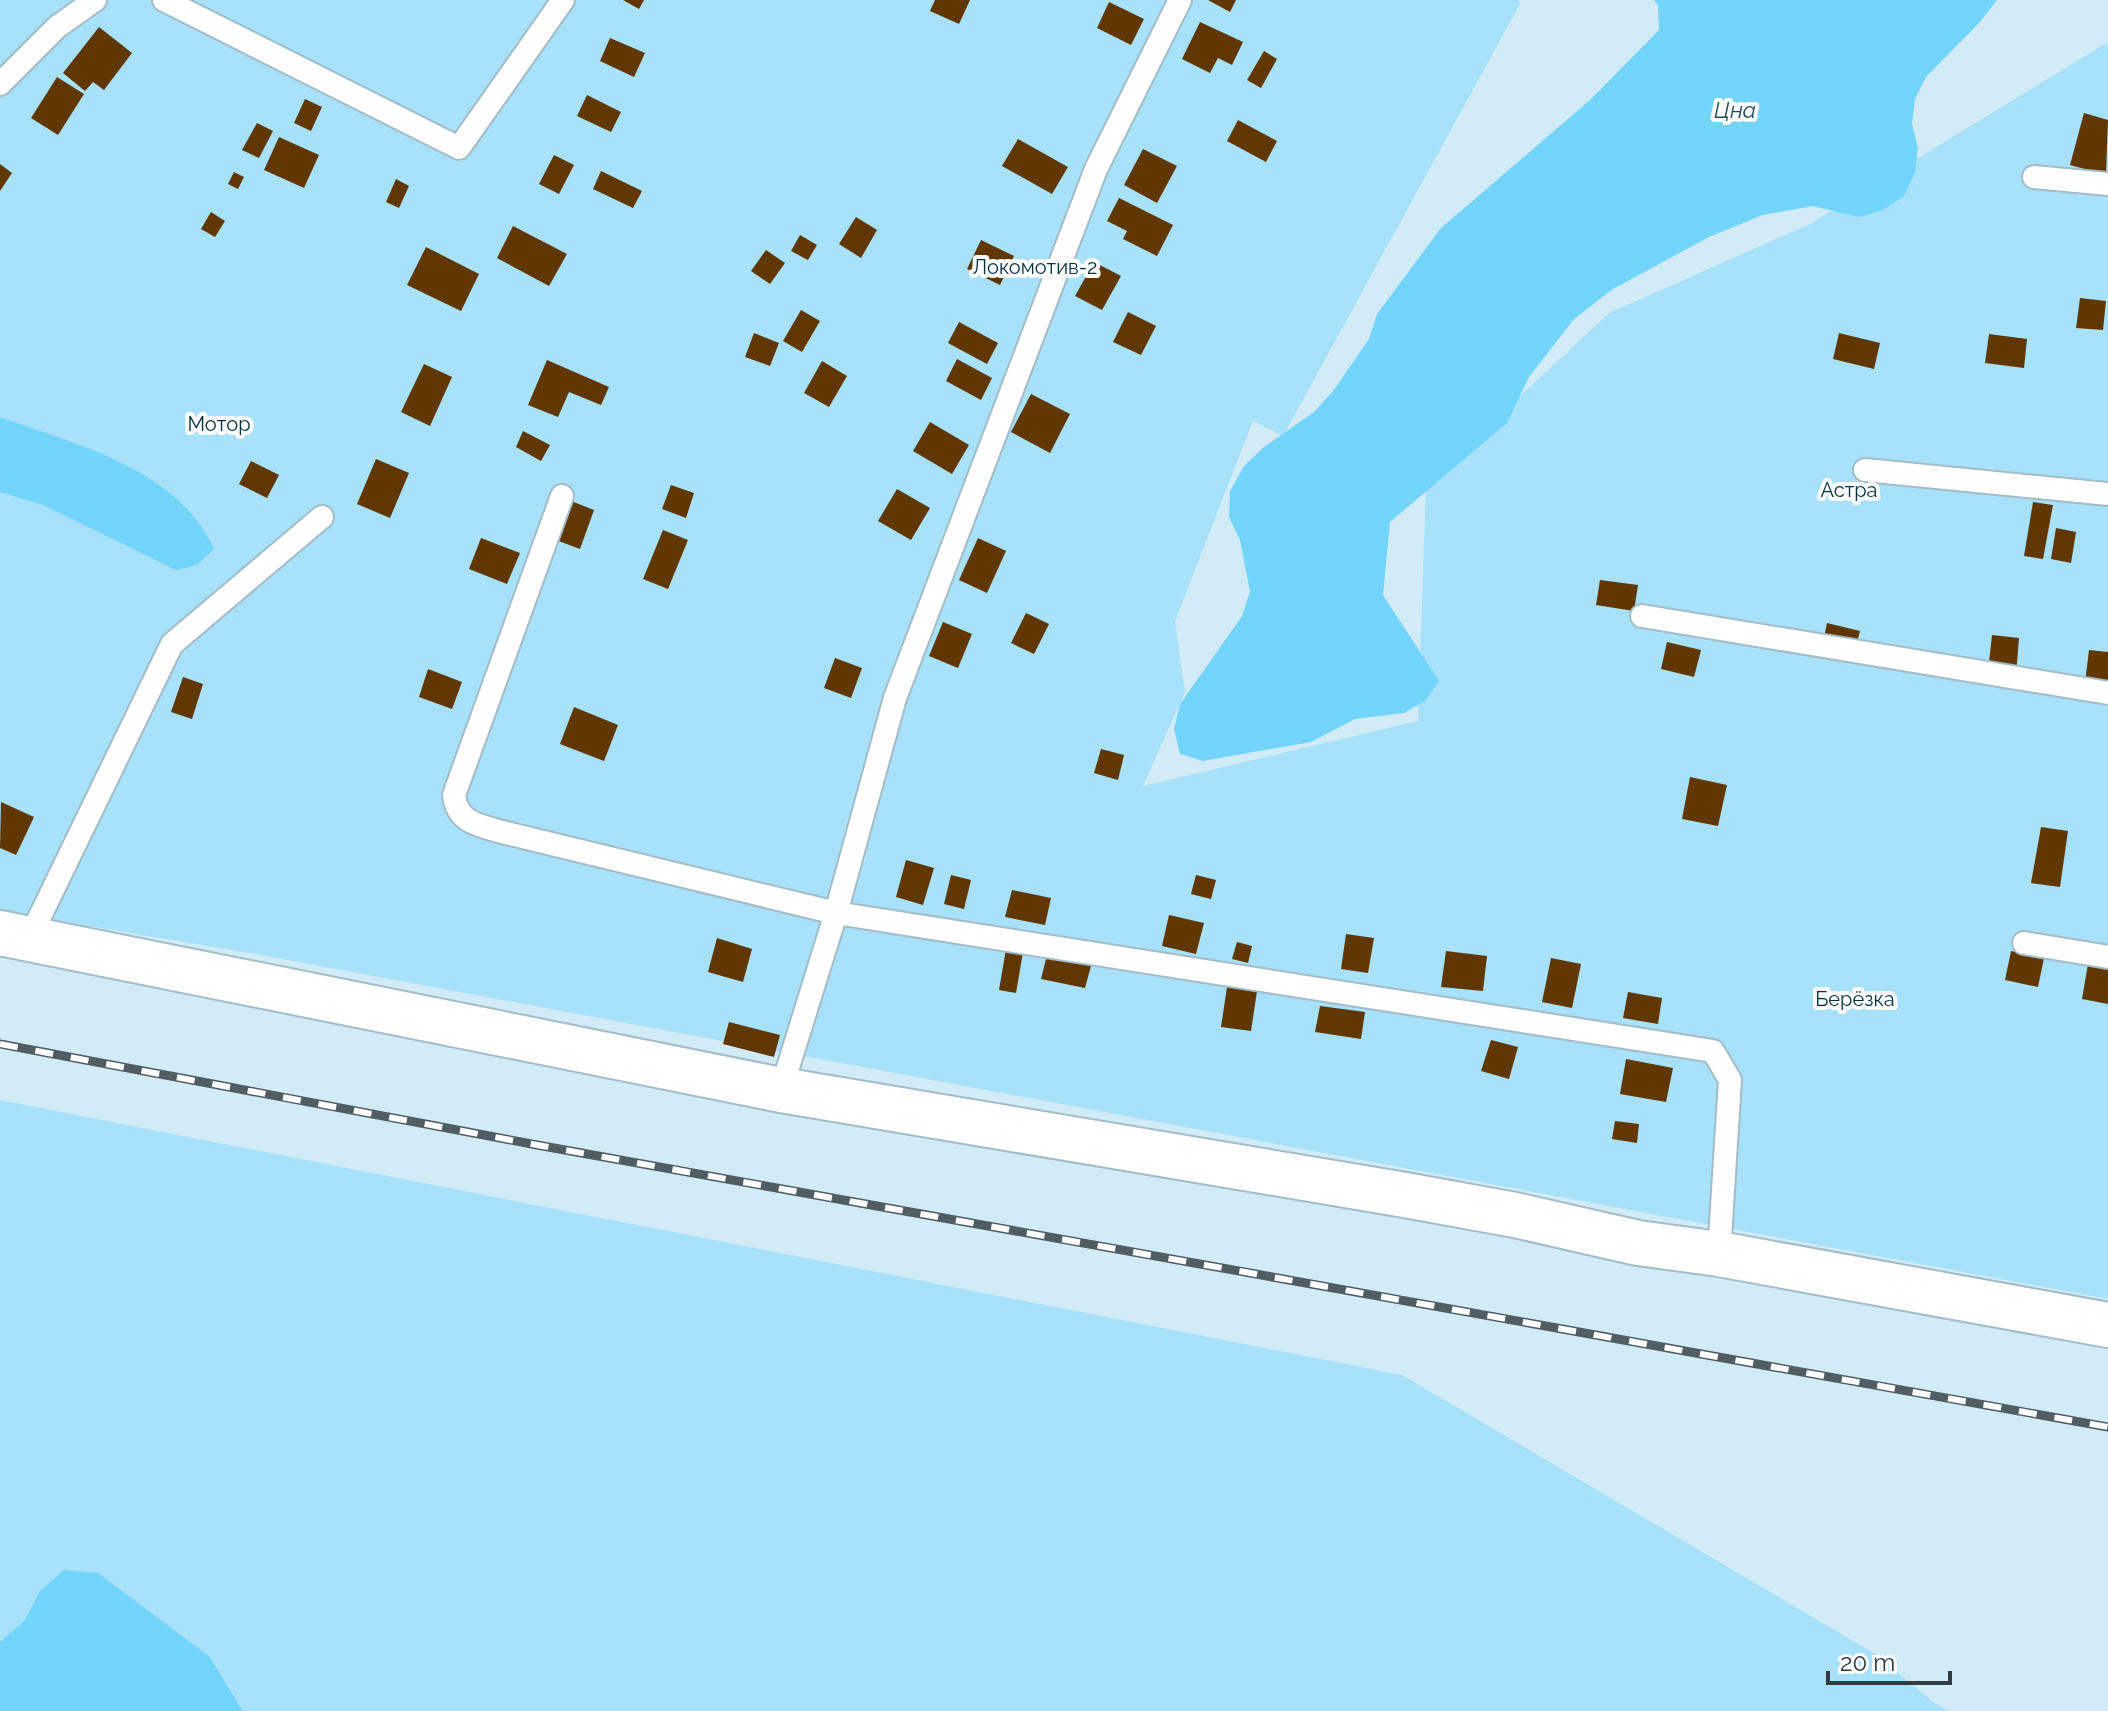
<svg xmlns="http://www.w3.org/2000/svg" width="2108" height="1711" viewBox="0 0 2108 1711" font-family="Raleway,sans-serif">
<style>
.green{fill:#a7e1fa}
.water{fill:#74d5fc}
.building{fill:#603700}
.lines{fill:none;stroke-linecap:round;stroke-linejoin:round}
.lane-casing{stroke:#a3bcc7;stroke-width:26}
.secondary-casing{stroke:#a3bcc7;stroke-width:48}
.lane{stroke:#fff;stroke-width:22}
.secondary{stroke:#fff;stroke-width:44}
.rail-casing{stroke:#505e64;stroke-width:9}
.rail{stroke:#fff;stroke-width:6;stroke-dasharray:18;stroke-linecap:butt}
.labels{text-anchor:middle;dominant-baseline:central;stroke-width:8;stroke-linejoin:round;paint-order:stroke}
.park-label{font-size:20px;fill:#002f3f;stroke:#fff}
.water-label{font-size:22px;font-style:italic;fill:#214c5c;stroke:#fff}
</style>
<rect width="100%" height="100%" fill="#d2ecf7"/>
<g class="green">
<path d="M0,0H1519L1520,4L1283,436L1253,421L1175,621L1185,692L1143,786L1418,721L1426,484L1609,313L1810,224L2108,42V1299L261,955L0,911Z"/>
<path d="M0,1100L1402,1375L1877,1655L1932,1701L1948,1711H243L210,1657L40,1591L24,1621L0,1642Z"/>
</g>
<g class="water">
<path d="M1654,0H1997L1979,23L1926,77L1915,99L1912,124L1918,148L1915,172L1904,196L1883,210L1859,217L1813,206L1763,215L1709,237L1613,289L1574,319L1529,377L1507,423L1390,522L1383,595L1439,681L1425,701L1404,713L1355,719L1311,742L1203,761L1180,754L1174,729L1180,704L1242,616L1250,592L1240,540L1229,517L1230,491L1244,466L1264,447L1314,412L1333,391L1369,339L1377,314L1441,228L1590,100L1659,30L1658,5Z"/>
<path d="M0,417C77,445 177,468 214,549L197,565L176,570L43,505L0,492Z"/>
<path d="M64,1570L98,1573L210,1657L243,1711H0V1642L24,1621L40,1591Z"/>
</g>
<g class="building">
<path d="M623,0H644L639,9Z"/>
<path d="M935,0H970L959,24L930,11Z"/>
<path d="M1208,0H1236L1230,12Z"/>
<path d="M1109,2L1144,19L1131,45L1097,28Z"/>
<path d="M1200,22L1243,42L1232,65L1218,58L1210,73L1182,59Z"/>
<path d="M99,27L132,53L104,90L93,82L85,91L63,73Z"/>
<path d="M610,38L645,53L634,77L600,61Z"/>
<path d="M1264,51L1277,59L1261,88L1247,80Z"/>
<path d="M57,77L84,94L58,135L31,118Z"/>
<path d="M587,95L621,112L611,132L577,116Z"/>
<path d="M305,99L322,107L311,131L294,123Z"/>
<path d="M2084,113L2108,120L2106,175L2070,165Z"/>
<path d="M1238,120L1277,141L1266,162L1227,141Z"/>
<path d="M257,123L273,131L259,158L242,150Z"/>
<path d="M279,137L319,155L304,188L264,170Z"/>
<path d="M1018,139L1068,167L1052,194L1002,166Z"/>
<path d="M1143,149L1177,166L1157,203L1124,185Z"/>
<path d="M554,155L574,165L559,194L539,184Z"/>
<path d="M0,164L12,173L0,191Z"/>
<path d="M601,171L642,191L633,208L593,189Z"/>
<path d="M234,172L244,177L238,189L228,184Z"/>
<path d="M396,179L409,186L399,208L386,202Z"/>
<path d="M1119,198L1173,225L1157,256L1123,239L1127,231L1107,221Z"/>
<path d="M211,212L225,221L215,237L201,229Z"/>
<path d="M856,217L877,230L861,258L839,244Z"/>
<path d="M513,226L567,254L549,286L497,258Z"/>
<path d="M800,235L817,245L808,260L791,251Z"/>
<path d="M981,240L1014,256L1000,285L967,269Z"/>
<path d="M426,247L479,274L461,311L407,285Z"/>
<path d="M766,250L785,263L770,284L751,271Z"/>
<path d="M1094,262L1121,276L1102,310L1075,296Z"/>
<path d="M2080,298L2106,301L2103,330L2076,328Z"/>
<path d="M801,310L820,321L802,352L783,341Z"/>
<path d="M1128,312L1156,326L1141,355L1113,342Z"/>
<path d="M959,322L998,343L987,364L948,343Z"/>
<path d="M754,333L779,343L770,366L745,357Z"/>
<path d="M1839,333L1880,343L1874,369L1833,359Z"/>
<path d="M1989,334L2027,339L2024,368L1985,363Z"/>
<path d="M957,359L992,378L981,400L946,381Z"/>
<path d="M547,360L609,387L601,405L569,392L558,417L528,405Z"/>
<path d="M822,361L847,376L829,407L804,393Z"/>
<path d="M424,364L452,377L430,426L401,412Z"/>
<path d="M1031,394L1070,414L1050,453L1011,432Z"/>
<path d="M930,422L969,445L952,474L913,451Z"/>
<path d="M523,431L550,445L541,461L516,447Z"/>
<path d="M376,459L409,473L390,518L357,504Z"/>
<path d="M251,461L279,475L267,498L239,484Z"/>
<path d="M671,485L694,493L686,518L662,509Z"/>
<path d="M897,489L930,508L911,540L878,521Z"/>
<path d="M571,501L594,510L580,549L556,540Z"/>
<path d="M2033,502L2053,505L2043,559L2024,556Z"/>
<path d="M2056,528L2076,532L2071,563L2051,559Z"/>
<path d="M663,530L688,540L668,589L643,579Z"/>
<path d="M481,538L520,553L507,584L469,569Z"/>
<path d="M978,538L1006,551L987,593L959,580Z"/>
<path d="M1600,580L1638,585L1634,611L1596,605Z"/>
<path d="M1026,613L1049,624L1034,654L1011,643Z"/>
<path d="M943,622L972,634L958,668L929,656Z"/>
<path d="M1827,623L1860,631L1854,654L1822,647Z"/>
<path d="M1992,635L2019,638L2016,675L1988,672Z"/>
<path d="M1667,642L1701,650L1694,677L1661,669Z"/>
<path d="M2089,650L2108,652V686L2085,683Z"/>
<path d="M835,658L862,668L851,698L824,688Z"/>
<path d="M428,669L462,682L452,709L419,697Z"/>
<path d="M183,677L203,684L192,719L171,712Z"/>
<path d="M574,707L618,725L604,761L560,744Z"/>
<path d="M1101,749L1124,755L1118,780L1094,773Z"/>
<path d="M1690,777L1727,785L1718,826L1682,819Z"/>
<path d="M1,802L34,817L16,855L0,848Z"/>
<path d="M2041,827L2068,831L2060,887L2031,883Z"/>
<path d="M906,860L934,868L923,905L896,897Z"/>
<path d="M951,875L971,880L964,909L944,904Z"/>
<path d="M1196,875L1216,880L1211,899L1191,894Z"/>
<path d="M1012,890L1051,898L1045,925L1005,917Z"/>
<path d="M1169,915L1204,923L1196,954L1162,946Z"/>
<path d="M1346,934L1374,938L1368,973L1341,969Z"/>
<path d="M717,938L752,949L743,982L708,972Z"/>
<path d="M1237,942L1252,946L1248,963L1232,959Z"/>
<path d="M1006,949L1023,952L1016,993L999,990Z"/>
<path d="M1446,951L1487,956L1483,991L1441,987Z"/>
<path d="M2011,951L2044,958L2038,987L2005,980Z"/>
<path d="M1047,955L1091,966L1085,988L1041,979Z"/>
<path d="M1551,958L1581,964L1572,1008L1542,1002Z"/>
<path d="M2088,964L2108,968V1004L2082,999Z"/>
<path d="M1227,987L1257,991L1251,1031L1221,1027Z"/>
<path d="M1628,992L1662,998L1658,1024L1623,1018Z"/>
<path d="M1320,1006L1365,1012L1361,1039L1315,1032Z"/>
<path d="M729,1022L780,1035L774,1057L723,1044Z"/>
<path d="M1491,1040L1518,1047L1509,1079L1481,1071Z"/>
<path d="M1626,1059L1673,1068L1666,1102L1620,1094Z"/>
<path d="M1615,1121L1639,1124L1637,1143L1612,1139Z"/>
</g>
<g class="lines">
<g class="lane-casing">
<g id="lane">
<path d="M164,0L459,148L563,0"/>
<path d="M0,84L57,27L95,0"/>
<path d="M2034,177L2108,184"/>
<path d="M1865,470L2108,494"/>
<path d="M562,496L454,795C457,824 482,826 506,833L836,913L1713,1051L1730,1080L1719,1254"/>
<path d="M1642,616L2108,693"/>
<path d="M29,939L172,644L322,517"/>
<path d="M2024,943L2108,957"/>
<path d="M781,1090L836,913L895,698L1096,169L1180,0"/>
</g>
</g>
<g class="secondary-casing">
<path id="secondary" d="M0,933L781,1090L1405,1195L1515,1215L1638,1243L1719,1254L2108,1325"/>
</g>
<use href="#lane" class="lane"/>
<use href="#secondary" class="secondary"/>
<g class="rail-casing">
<path id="rail" d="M0,1044L537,1145L2108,1427"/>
</g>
<use href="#rail" class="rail"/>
</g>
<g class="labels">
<g class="park-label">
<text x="1035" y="267">Локомотив-2</text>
<text x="219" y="424">Мотор</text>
<text x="1849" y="490">Астра</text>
<text x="1855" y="999">Берёзка</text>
</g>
<g class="water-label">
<text x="1735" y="110">Цна</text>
</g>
</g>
<path d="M1828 1671v12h122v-12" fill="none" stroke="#323d41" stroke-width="4"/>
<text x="1840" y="1671" font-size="24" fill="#323d41" stroke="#ffffff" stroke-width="6" paint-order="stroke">20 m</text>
</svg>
